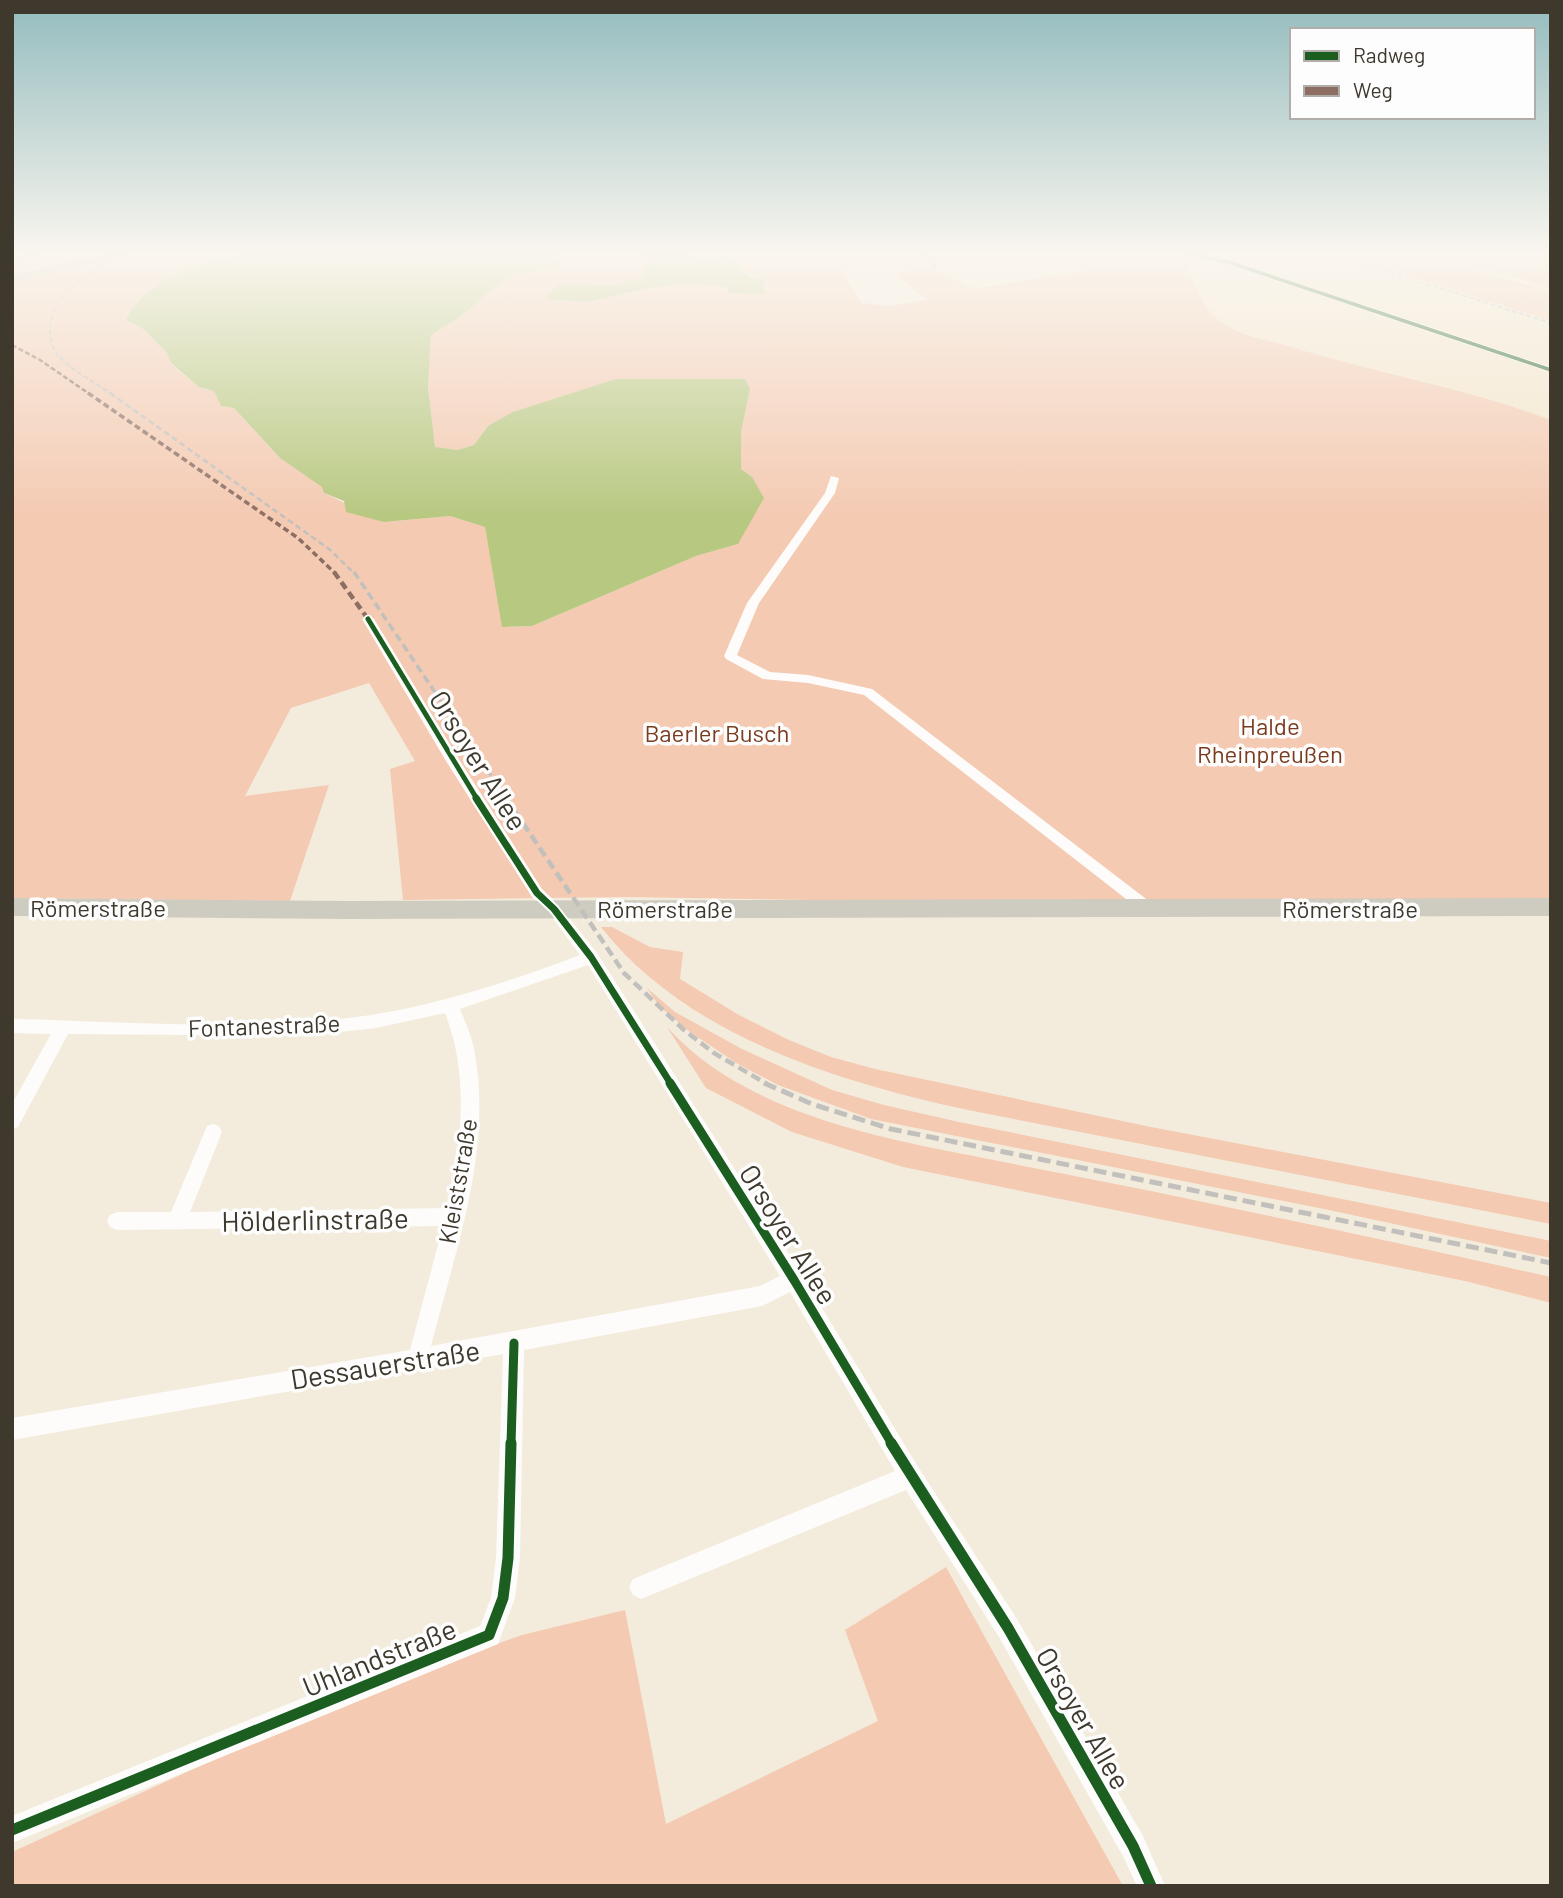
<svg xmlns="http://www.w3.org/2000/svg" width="1563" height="1898" viewBox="0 0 1563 1898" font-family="Barlow,sans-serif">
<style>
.built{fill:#f4e6cc}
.green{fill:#f4cab2}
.water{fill:#b7c880}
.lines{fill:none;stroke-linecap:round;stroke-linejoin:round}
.street{fill:#fdfcfa;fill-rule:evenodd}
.secondary{fill:#cfcdc5;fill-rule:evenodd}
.primary{fill:#ceccc0;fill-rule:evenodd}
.highway{fill:#c9c7b3;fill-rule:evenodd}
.rail-far4{stroke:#c2c0bd;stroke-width:2;stroke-dasharray:5 2.5;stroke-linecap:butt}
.rail-far3{stroke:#c2c0bd;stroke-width:2.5;stroke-dasharray:6 3.5;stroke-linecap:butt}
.rail-far2{stroke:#c2c0bd;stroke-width:3.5;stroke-dasharray:8 4.5;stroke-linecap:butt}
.rail-far1{stroke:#c2c0bd;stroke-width:4.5;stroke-dasharray:10 5;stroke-linecap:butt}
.rail{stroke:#c2c0bd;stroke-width:5;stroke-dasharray:13 6;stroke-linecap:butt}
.quiet-far2{stroke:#8d6e63;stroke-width:2.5;stroke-dasharray:5 2.5;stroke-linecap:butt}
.quiet-far1{stroke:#8d6e63;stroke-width:3.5;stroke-dasharray:6 3.5;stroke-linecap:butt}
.quiet{stroke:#8d6e63;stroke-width:4.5;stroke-dasharray:8 4.5;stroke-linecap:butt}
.cycleway-far4-casing{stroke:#fdfdfd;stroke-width:5}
.cycleway-far3-casing{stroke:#fdfdfd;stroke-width:9}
.cycleway-far2-casing{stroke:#fdfdfd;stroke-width:11}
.cycleway-far1-casing{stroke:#fdfdfd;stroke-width:13}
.cycleway-casing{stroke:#fdfdfd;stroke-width:16}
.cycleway-far4{stroke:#1b5e20;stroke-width:3.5}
.cycleway-far3{stroke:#1b5e20;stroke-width:5}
.cycleway-far2{stroke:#1b5e20;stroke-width:7}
.cycleway-far1{stroke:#1b5e20;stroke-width:9}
.cycleway{stroke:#1b5e20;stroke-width:11}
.labels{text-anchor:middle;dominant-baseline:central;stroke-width:7;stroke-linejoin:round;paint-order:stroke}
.park-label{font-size:24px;fill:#793c1f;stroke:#fdfdfd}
.street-label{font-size:24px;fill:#3e382d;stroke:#fdfdfd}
.near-street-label{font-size:28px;fill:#3e382d;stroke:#fdfdfd}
</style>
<rect width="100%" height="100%" fill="#f3ecdc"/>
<path class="built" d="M1174,252H1328L1551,324V420L1519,408L1342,363L1228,328L1212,315L1189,268Z"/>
<g class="green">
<path d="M58,252H94L12,270V261Z"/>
<path d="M152,252H245C206,264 144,277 126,320L143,329L166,352L172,365L199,387L214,391L221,406L234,408L280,458L323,487L324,493L384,522L450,516L485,527L503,627L532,626L696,556L738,544L752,477L741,469V432L750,389L616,379L488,426L474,445L457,450L435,448L428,387L431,335L461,316L504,280L517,273L553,270L552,258C581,250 623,245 649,260L643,278L615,285L558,284L550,300L589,302L648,288L692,283L717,284L765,294L763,279L746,274L741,266L727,256C714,259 702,262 691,252H831L861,303L889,306L927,300L894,273L931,268L975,289L1055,275L1180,258C1195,275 1200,304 1215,317C1234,335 1264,339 1288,346C1375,373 1466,388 1551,420V898L1132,905L628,897L403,900L390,769L415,761L369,683L291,708L245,796L329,785L290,901L12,898V282Z"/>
<path d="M1332,252H1406L1551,291V321Z"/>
<path d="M1436,252H1551V289Z"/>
<path d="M601,927H612L650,947L683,952L680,979L739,1015L789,1040L831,1057L875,1069L1151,1127L1551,1203V1224L968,1110C839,1082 686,1036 601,927Z"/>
<path d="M647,988L675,1012L742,1049L832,1090L884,1105L959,1122L1551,1241V1258L1329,1210L871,1119L778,1085L738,1064L690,1032L659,1006Z"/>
<path d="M667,1027C741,1110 870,1136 974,1156C1033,1168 1092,1179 1151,1191C1285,1219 1418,1247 1551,1277V1303L1465,1281L903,1167L792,1132L706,1088Z"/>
<path d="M946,1567L1123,1886H12V1852L362,1692L522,1635L625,1610L666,1824L878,1721L845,1630Z"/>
</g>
<g class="water">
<path d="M245,252H581L553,258L559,263L553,270L517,273L504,280L461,316L431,335L428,387L435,447L457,450L474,445L488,426L513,412L616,379H745L750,389L741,432V469L752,477L764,498L738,544L696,556L532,626L502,627L485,527L450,516L384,522L346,512L344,501L324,493L322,487L280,458L234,408L221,406L214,391L199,387L172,364L166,352L143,329L126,320C145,277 205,264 245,252Z"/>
<path d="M636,252H691C705,264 716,253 730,257C739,260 739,269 746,274C749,277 759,278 763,279L765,294L729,293L728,287L692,283L648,288L589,302L550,300L547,295L558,284L615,285L642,278L649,260Z"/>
</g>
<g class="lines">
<g class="street">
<path d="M1177,252H1192L1230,261L1551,367V372L1226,264Z"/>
<path d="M831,476L839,478L835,493L759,603L737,655L770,672L808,675L872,689L1154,905L1157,909L1154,913H1144L864,695L808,683L763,679L726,659L724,656L747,603L825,493Z"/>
<path d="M368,616L374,619L460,761L542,889L559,905L597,953L801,1273L918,1467L1017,1619L1143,1836L1165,1886H1137L1123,1856L999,1637L906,1490L641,1599L633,1595L629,1587L633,1579L895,1471L790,1292L762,1306L524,1350L520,1558L515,1598L498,1644L12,1843V1816L480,1626L491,1598L496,1558L503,1354L12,1440V1418L410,1350L443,1226L117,1230L110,1227L107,1221L110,1215L117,1212H171L207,1126L213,1124L219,1126L222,1132L190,1212L448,1208C461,1142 470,1077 445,1013L376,1028L304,1036L68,1034L18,1127L12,1129V1104L51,1034L12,1033V1019C119,1021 234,1031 340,1019C423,1010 503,984 580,955L549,913L532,897L446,761L362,619ZM588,965L780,1276L760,1286L431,1346C455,1252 492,1152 475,1055C473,1039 466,1024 460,1009Z"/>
</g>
<path class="secondary" d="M30,252H49L12,262V256Z"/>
<path class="primary" d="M12,898L348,901L1551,898V916L348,919L12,916Z"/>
<path class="highway" d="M116,252H141L12,283V275Z"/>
<g class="rail-far4">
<path d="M1326,252L1551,323"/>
<path d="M113,395C96,383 74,372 60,357C54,352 50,341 50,333C48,291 96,268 128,252"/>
</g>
<path class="rail-far3" d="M110,393L329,549L355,574"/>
<path class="rail-far2" d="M354,572L507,799"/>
<path class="rail-far1" d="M506,798L624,973L684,1030L714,1053L767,1084"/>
<path class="rail" d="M764,1083L812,1104L891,1129L1551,1263"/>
<g class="quiet-far2">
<path d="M923,252L935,267"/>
<path d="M12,345L40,360L91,395"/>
</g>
<path class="quiet-far1" d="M88,393L298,538L336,574"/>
<path class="quiet" d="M334,572L368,619"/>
<g class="cycleway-far4-casing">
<path id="cycleway-far4" d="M1180,252L1228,262L1551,370"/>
</g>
<g class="cycleway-far3-casing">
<path id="cycleway-far3" d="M368,619L477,799"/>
</g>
<g class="cycleway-far2-casing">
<path id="cycleway-far2" d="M476,798L537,893L554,909L591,957L671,1084"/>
</g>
<g class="cycleway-far1-casing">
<g id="cycleway-far1">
<path d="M670,1083L794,1280L892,1444"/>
<path d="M511,1444L514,1343"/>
</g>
</g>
<g class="cycleway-casing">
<g id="cycleway">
<path d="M891,1443L1008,1628L1133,1846L1151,1886"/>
<path d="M12,1830L489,1635L503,1598L508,1558L511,1443"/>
</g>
</g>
<use href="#cycleway-far4" class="cycleway-far4"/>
<use href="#cycleway-far3" class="cycleway-far3"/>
<use href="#cycleway-far2" class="cycleway-far2"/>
<use href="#cycleway-far1" class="cycleway-far1"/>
<use href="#cycleway" class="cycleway"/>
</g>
<linearGradient id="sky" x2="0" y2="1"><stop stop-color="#94bcbe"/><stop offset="0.49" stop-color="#faf6ef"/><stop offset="1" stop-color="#faf6ef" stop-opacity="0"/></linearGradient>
<rect width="1563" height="518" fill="url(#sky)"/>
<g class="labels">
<g class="park-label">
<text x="1270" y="725">Halde<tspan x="1270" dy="28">Rheinpreußen</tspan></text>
<text x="717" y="732">Baerler Busch</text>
</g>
<g class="street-label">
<text x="98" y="907">Römerstraße</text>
<text x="665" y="908">Römerstraße</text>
<text x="1350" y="908">Römerstraße</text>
<text transform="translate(264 1025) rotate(-2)">Fontanestraße</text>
<text transform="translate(457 1181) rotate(-80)">Kleiststraße</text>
</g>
<g class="near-street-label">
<text transform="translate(479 760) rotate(58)">Orsoyer Allee</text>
<text transform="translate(315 1219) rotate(-1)">Hölderlinstraße</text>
<text transform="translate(789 1234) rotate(58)">Orsoyer Allee</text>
<text transform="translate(385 1364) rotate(-9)">Dessauerstraße</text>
<text transform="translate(379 1657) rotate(-22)">Uhlandstraße</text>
<text transform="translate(1084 1718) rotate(60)">Orsoyer Allee</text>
</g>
</g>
<rect width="1563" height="1898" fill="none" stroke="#3e382d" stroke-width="28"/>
<rect x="1290" y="28" width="245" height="91" fill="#fdfdfd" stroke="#b1aeaa" stroke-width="2"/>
<rect x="1304" y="51" width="35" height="10" fill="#1b5e20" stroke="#b1aeaa" stroke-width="2"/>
<text x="1353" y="63" font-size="21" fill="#3e382d">Radweg</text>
<rect x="1304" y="86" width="35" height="10" fill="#8d6e63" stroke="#b1aeaa" stroke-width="2"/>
<text x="1353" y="98" font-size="21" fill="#3e382d">Weg</text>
</svg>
